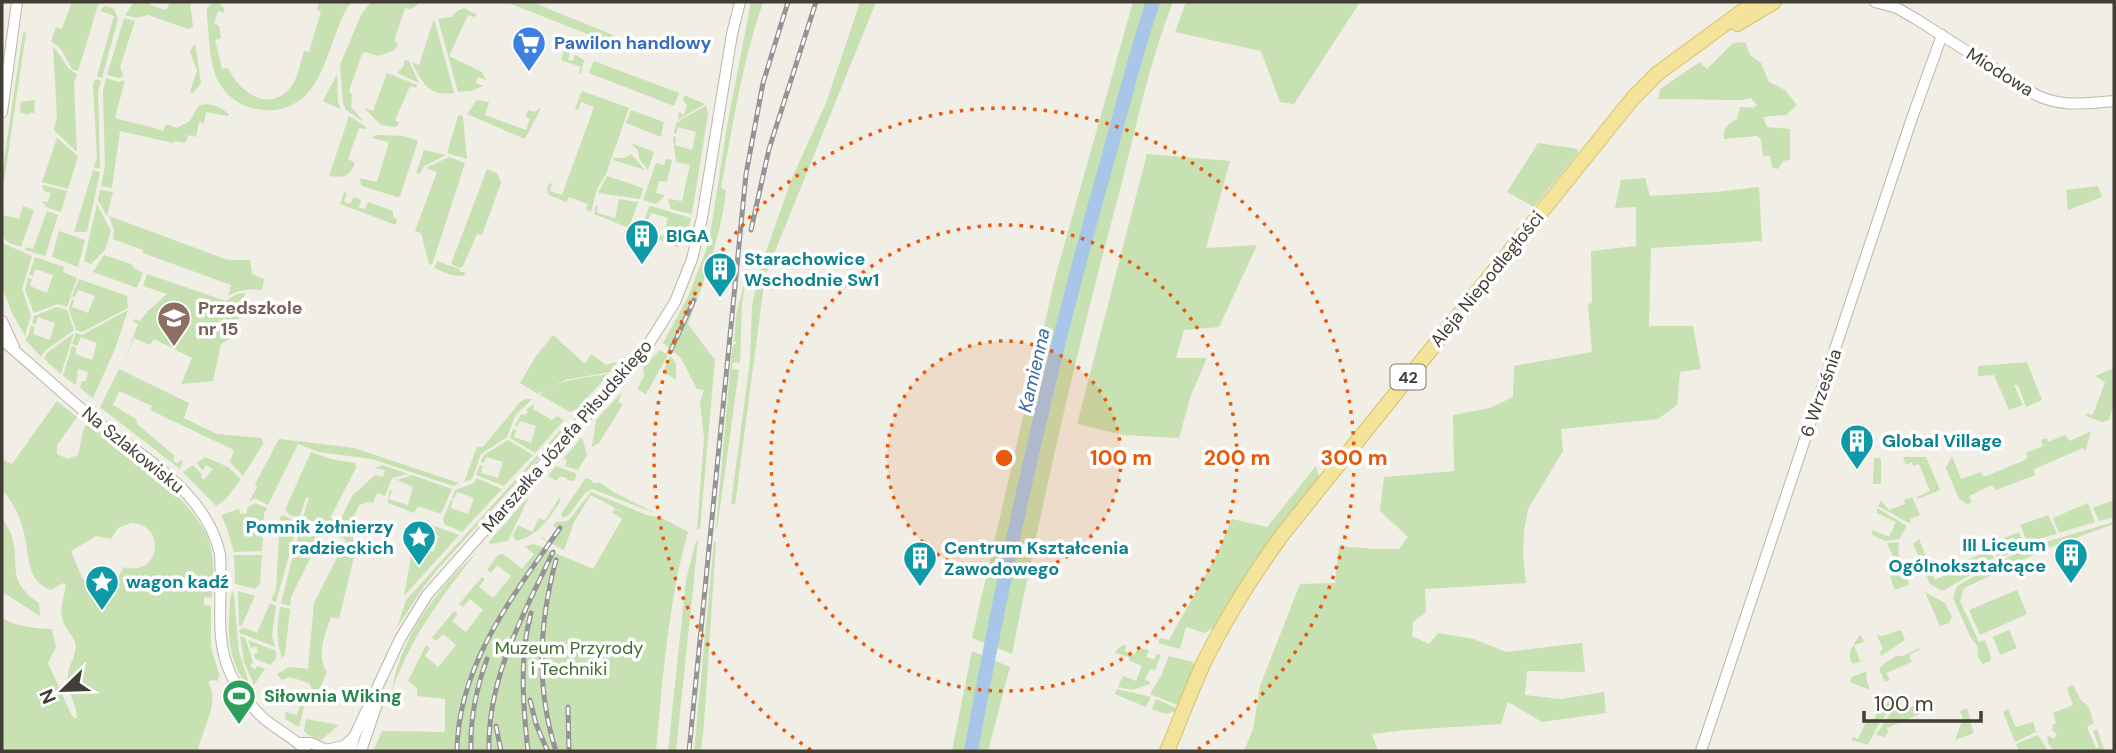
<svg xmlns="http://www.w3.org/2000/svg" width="2116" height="753" viewBox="0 0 2116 753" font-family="'DM Sans',sans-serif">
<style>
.green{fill:#c7e1b2;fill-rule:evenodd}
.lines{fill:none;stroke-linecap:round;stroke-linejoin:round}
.river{stroke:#a7c6e8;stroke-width:14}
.tertiary-casing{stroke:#bbb6a9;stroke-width:12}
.primary-casing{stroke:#d6c26d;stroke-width:16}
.tertiary{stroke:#fff;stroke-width:10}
.primary{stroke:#f3e39b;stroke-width:14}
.rail-casing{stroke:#949494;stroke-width:5}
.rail{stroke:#fff;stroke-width:2.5;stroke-dasharray:8;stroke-linecap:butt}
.ring{fill:none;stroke:#e8590c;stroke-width:3.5;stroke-dasharray:3.5 7}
.labels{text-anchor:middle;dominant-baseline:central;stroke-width:7;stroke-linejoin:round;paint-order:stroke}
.shield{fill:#fff;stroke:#7b7872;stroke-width:2}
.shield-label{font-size:16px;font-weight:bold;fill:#423e35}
.shop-label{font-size:18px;font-weight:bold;fill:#366cbe;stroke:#fff;text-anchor:start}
.street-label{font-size:18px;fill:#423e35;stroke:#fff}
.culture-label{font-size:18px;font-weight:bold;fill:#0d838f;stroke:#fff;text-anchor:start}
.education-label{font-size:18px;font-weight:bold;fill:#785e54;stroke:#fff;text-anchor:start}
.park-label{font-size:18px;fill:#406d2f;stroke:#fff}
.leisure-label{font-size:18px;font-weight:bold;fill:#27864d;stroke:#fff;text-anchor:start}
.water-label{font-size:19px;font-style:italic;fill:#3b6ba2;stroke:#fff}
.centre{fill:#e8590c;stroke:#fff;stroke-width:3.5}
.ring-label{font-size:21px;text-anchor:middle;font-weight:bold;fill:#e8590c;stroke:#fff;stroke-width:7;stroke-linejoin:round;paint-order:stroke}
</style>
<rect width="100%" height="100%" fill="#f0eee5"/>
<g class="green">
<path d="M72,2H99L78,71L72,69L61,49L51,41L56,27L62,29Z"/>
<path d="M134,2H150V5L166,10L170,2H190L193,27L188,29L148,15L136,18L125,15Z"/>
<path d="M319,2H351C333,29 330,63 311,89C287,122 234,115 217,79C209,61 209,35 207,16V9L211,4L219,3L224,8V13L218,11L214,23L219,26L221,38L215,40L222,69L228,68C239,91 268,114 290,88C298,79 300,63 304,51L309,52L321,12L317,10Z"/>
<path d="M371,2H419V4L411,9L405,8L394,41L398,43L395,50L378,56L365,52L362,54L349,91L352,95L351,107L364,122L346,110L343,103L340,65L361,15Z"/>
<path d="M506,2H532L620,38L618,46Z"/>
<path d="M751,2H763C742,62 733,125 721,187L726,191C721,237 704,281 688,324L715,360L700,529H697L704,438L700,402L704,390L697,389L681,358L663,343L689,295L709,242L727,126Z"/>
<path d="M860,2H876L765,276L735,505L731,503L750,361L752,307L758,274L792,178L826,103Z"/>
<path d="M1133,2H1173C1149,63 1136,127 1120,190C1078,344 1043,498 1012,654L972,638L1056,274Z"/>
<path d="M1186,2H1360L1294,104L1280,102L1261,51L1175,32Z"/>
<path d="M106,6L114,9L118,19L102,78L97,76L114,16L101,11L102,8Z"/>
<path d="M464,8L477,15L474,17L468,15L449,56L482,72L486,80L478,77L476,83L483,86L471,91L458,92L438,19L452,17L457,11Z"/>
<path d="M124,18L135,21L120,67L123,76L119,78L107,75Z"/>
<path d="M434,19L454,93C429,97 422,83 412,62L419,65Z"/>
<path d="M23,32L26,33L4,182L2,181V173Z"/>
<path d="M1745,42L1750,55L1761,63L1769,82L1785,90L1797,105L1786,115L1763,117L1767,127L1790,129V159L1782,162L1778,169L1772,167L1770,156H1763L1761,139L1757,136L1724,139V130L1729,124L1737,119L1740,107L1753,108L1757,105L1751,98L1740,100L1658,99L1660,89L1700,62L1707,69L1733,43Z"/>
<path d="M195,43L201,83L193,93L190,92L197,70L190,52Z"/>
<path d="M53,47C63,56 65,69 77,74L74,83L77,152L54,130L57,116Z"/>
<path d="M564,50L570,53L568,60L573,61L575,55L584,60L581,74L579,73L581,67L561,60Z"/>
<path d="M405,60L409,61L419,83L399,74L398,72L403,67Z"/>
<path d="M594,61L679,93L674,106L589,73Z"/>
<path d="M387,73L417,85L416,88L410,86L395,120L399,123L396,127L381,125L364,108L373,111Z"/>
<path d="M337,74L338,102L341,109L323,101Z"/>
<path d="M106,78L119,82L125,80L115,118C131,123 147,125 163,131L166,124L177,128L190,121L198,106C209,101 220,107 229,114L228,116L206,112L204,123L199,122L196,137L188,135L186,143L175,141L173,143L120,131L112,188L101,186L105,166L103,91Z"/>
<path d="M95,79L101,81L98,91L100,169L94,167L97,157L93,86Z"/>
<path d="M582,91L629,108L606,174L597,189L591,212L586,210L588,204L569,197L566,202L549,195L547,190L549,183L552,184L550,191L562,195L594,107L581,102L578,110L575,109Z"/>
<path d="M684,95L705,104L678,120L679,112L684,115L687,105L683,100Z"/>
<path d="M35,100L34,113H30L28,115L20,112L21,102Z"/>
<path d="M477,100L489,102L485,115L526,130L530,119L526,117L528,110L534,112L541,108L525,139L467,114Z"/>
<path d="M706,105L708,114L692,214L671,209L668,199L682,201L690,165L676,162L673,138L674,136L676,137L675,145L692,150L696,132L678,127L676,134L674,133L676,123Z"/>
<path d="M631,110L664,122L661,137L626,123Z"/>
<path d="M461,115L463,117L467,159L447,153L458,116Z"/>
<path d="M349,116L366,127L365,129L359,128L348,159L355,163C349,177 344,178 329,176Z"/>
<path d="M376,135L404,136L418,141L400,196L397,197L362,186L359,178L377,182L389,142L372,138Z"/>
<path d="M57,138L78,156L68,189L42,182Z"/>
<path d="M631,143L654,152L648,170L640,160L638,151Z"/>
<path d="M1538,143L1578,149V153L1534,207L1507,192Z"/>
<path d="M424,150L446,155L424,166L420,174L416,173Z"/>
<path d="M631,154L645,170L613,160L614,158H624Z"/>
<path d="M1147,154L1230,161L1206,248L1257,245L1219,327L1184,330L1176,358H1207L1191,395L1179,438L1123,435L1077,424Z"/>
<path d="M449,157L465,163L432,265L429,264L421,233L415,231L437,172L426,168Z"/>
<path d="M666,159L672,160L667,182L659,181L656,193L664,195V197L656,204L643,200L656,163L664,165Z"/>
<path d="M487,169L497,173L501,183L482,235L477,234L463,266L460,268L451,264Z"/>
<path d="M93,170L100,172L87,232H74Z"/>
<path d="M607,176L643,188L640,199L598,193Z"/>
<path d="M1645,178L1650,196L1716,192L1759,187L1762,241L1651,248L1649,326H1693L1701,369L1680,372L1677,405L1658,419L1561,429L1563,451L1528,509L1524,531L1523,554L1526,583L1425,589L1426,612L1413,622L1412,636L1429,644L1438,633L1474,639L1506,652L1582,643L1585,672L1527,671L1525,695L1561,699L1604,692L1606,713L1542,722L1508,702L1501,724L1407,730L1372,734L1378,751H1244L1253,729L1260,686L1300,584L1335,583L1339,546L1373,549H1399L1408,537L1380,511L1384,477L1454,471L1453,415L1490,408L1513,397L1514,366L1592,352L1588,304L1592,303L1591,251L1636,246V207L1615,208L1621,180Z"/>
<path d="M42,185L67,191L61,212L46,207L42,201L48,202L51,193L44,191Z"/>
<path d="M2098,186L2102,197L2068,210L2066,190Z"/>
<path d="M100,190L113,192L107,216L98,200Z"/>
<path d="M344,192L347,194L344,201L350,204L354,197L361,200L359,208L365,209L368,202L393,211V217L397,219L396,225L340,204Z"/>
<path d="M619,199L638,202L629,228L594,214L596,206H598L597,213L615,218Z"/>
<path d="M97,204L111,231L105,250L91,264L84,261Z"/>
<path d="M23,206L34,210L21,247L9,243L2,237V215L19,219Z"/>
<path d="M651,206L691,218L685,244L677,247L641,232L644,221L647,222L645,231L663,236L668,218L651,213L648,220L645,219L649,207Z"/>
<path d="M47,211L58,215L45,256L25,250L26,247L33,249Z"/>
<path d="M109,216L228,260H250L252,274L264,279L262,290C249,289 240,289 228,296L231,285L143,253V250L113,239L114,230Z"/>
<path d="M59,231L85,240L78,267L52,257Z"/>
<path d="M2,243L32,256L22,289L31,315L25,336L12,313L3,289Z"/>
<path d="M104,255L131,264L135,269L143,273L137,288L93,272Z"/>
<path d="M35,257L64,267L63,272L77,278L67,307L58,304L34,313L25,290L28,278L32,279L30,286L47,293L53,275L35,269L33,276L29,275Z"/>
<path d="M437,261L459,269L460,272H465L464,276L451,275L434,268Z"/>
<path d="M147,274L226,301L237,294L245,293L234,336L221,344L213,381L181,384L192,358L154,339L150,345L134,338L125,360L138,324L133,321L135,319L140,321L147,312L167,294L143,286Z"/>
<path d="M79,279L127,296L128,308L82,332L76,330L69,309L72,299L74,300L72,307L88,313L95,296L78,290L75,297L72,296Z"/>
<path d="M744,285H745L742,304L740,363L733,362L732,369L739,370L717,529L716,528L732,349L734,344H736V341H734L736,315Z"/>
<path d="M57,307L67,310L74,330L46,350L41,357L25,339L28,336L31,326L35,327L33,334L50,340L55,323L38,317L36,324L32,323L34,316Z"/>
<path d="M128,310L115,349L93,398L80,388L82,381H86L88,372L78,369L76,385L63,376L72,346L77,348L75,354L92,360L97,343L81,337L77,346L72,344L76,333L82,335Z"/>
<path d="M74,333L61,374L44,359L47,353Z"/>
<path d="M553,335L585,364L591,354L606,365L615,362L617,364L610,372L565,380L538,394L520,383L536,356Z"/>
<path d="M660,350L668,355L646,394L637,389L644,376L643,367Z"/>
<path d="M670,356L676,363V380L663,372Z"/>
<path d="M2027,362L2042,400L2026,407L2018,385H2014L2023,405L2009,410L1994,375L1978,376V366Z"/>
<path d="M2114,368L2113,407L2109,420L2102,422L2086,416L2087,413L2092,415L2094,412L2105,382L2095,376Z"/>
<path d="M119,369L189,403L184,418L217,434L262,438L263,444L243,476L230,462L234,450L150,410L152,406L119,391L113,405L136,419L137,424L175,456L173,461L177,463L181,460L183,461L180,469L100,407Z"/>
<path d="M609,374L577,409L570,412L540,395C558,378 587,378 609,374Z"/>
<path d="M622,392L618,402L623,404L599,443L592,447L596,420Z"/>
<path d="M526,399H532L515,416L507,437L481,454L472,479L464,482L477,447H483L520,402Z"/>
<path d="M57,401L77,417L57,445V454L68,459L78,455C82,442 80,433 88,422C124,452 191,496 208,538C215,557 214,578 212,598L204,597V605L211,606V647L220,678L218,677V681L212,680L208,682C221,702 201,731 198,751H2V618C17,627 34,628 52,629L56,647L48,663L72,716L77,719C77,703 66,693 68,676C68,665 78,655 75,643C74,637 67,630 64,624C58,609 64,600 66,585L63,583L51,590C26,582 30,555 24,534C21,518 13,502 2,490V459L12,464ZM131,523C168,524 160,578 124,567L115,583L107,578L103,580L100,573L83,580L71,551L96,536L111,539L118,528Z"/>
<path d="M534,404L533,409L552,420L557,416L564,420L535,453L510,438L513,429L516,430L514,437L531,443L536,426L520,421L517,427L515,426L521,414L525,415L528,412L526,410Z"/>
<path d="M567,423L566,428L438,569L422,589L397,628L406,600Z"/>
<path d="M2091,431L2085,452L2083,448L2034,469L2035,475L1996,490L1992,485L1969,496L1972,502L1968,504L1959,499L1946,468L1952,456L1961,479L1981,472L1983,476H1987L2025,460L2028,457L2026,453L2043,446L2041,440L2047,438L2048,442L2065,435L2070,441Z"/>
<path d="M582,437L587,455L578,470L565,466L567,461L564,458Z"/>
<path d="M279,439L354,448L459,483L453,486L372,459L319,452L298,444L268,505L255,498L249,502L257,487L255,484Z"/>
<path d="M508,440L533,455L504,486L476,475L480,465L483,466L481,473L498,478L503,462L486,457L484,463L481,462L484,455Z"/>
<path d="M311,452L331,459L355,463L356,468L330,518L335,520L328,532L302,520L309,498H306L299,518L290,515L285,510Z"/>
<path d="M205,457L228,467L241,479L225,500L216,506L183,472L193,465L202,474L201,477L204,480L213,469L205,465L203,471L197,463Z"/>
<path d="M1903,457H1926L1940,490L1918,499L1917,497L1930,491L1919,464L1913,466L1912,462L1906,465Z"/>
<path d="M1874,458H1880L1881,460V484H1873Z"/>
<path d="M382,465L408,474L392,478L385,496L377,493L373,503L368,502L359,505L351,524L339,523L352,496L375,475L383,477L385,470L375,468Z"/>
<path d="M556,466L577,474L574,481L567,480V478L560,476L557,481L548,476Z"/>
<path d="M1316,466L1320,479L1266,544L1212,629L1204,633L1186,627L1180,649L1158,643L1160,638L1169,640L1216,556L1232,519L1267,527Z"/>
<path d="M412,475L452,489L441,514L418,506L414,513L388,503V498L390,490H392L389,499L408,505L413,487L397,480Z"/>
<path d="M476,478L502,489L462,532L444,524L443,519L451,500L453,501L451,508L468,514L474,498L457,492L454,499L452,498L455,490L474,483Z"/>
<path d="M586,478L591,480L594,484L599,482L615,493L657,514L592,489L585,493L568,516L563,518L561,514Z"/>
<path d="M591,492L647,515L662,518L688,532C668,603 663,678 656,751H373L382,731L444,732L445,729V699L417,696V688L408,681L426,645L430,648L425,656L438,667L456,645L443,634L436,641L432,638L454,611L458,614L452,621L466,632L483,610L470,599L463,607L459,604L482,577L485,579L479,587L493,598L511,576L497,565L491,573L487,570L498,555L503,554L522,569L534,554L525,546L534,544L593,569L622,519L612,512L615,509L626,514L591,495L574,522L564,550L541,538L542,537L548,541L558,530L553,525L556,522L568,521Z"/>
<path d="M1912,497L1920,515L1910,519L1911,524L1878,506L1881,501L1889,510L1905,504L1904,500Z"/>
<path d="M527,498L528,499L508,541L490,544L489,542Z"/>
<path d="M559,498L561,500C550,518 538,536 516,541L513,536L518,525L532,532L539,518L545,521Z"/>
<path d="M2114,500V517L2099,521L2093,508Z"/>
<path d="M255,503L267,508L264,514L262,551L234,552L226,526L221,515L239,509L240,514L247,513V508Z"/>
<path d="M2088,503L2095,522L2059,533L2053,518Z"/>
<path d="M1877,508L1907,526L1899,539L1885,541L1871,534L1873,530L1889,537L1896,522L1877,513Z"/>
<path d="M283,515L298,523L276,602L271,600L276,590L280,518Z"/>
<path d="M2048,515L2057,534L2027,542L2020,525Z"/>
<path d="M2,516C4,523 10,529 12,537C21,568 5,579 39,603L40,616L7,595L2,594Z"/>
<path d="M423,522L459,535L404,596L411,556L418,539H420L418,547L433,552L439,536L423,530L421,537L419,536Z"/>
<path d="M2114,522V524L2048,548L1964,588L1960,601L1979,642L1985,640L1991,657L1990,661L1983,664L1978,657L1977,646L1970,636L1953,598L1957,586L2025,548Z"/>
<path d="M301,524L322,535L291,597L290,606L281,603Z"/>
<path d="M339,528H352L355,552L339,619L331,617C325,634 316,656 327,672L321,686L320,695L327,700L326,706L312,702V689L309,683L290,677L282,680L277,674L289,667L308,669L314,603L346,540L336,534Z"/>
<path d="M2019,532L2024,545L1997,560L1991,543Z"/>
<path d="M1919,539L1935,580L1964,566L1963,562L1990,550L1995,561L1942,591L1930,584L1913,544Z"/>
<path d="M696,541H698L676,751H668L686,580Z"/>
<path d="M714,542H716L704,724L701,751H694Z"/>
<path d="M1899,542L1898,553L1909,582L1908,585L1895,590L1890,577L1894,574L1889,561L1894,558L1887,543Z"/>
<path d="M476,553C439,600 413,634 392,690C400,638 438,588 476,553Z"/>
<path d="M234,555H262L260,584L255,589L235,584Z"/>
<path d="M2017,590L2027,614L1980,635L1969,610Z"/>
<path d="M232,591L234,596L239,652L250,686L247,687C232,662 228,647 229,618C230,609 229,599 232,591Z"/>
<path d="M238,591L255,596L242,625L239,626Z"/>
<path d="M1925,592L1945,603L1952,617L1949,623L1940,626Z"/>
<path d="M270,603L276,606L272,636L275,647L240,633L239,630L244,628L257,633Z"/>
<path d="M280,607L290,609L285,655L282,658C276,639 277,626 280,607Z"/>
<path d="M1901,630L1905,640L1881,656L1880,651L1883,649L1877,635L1882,636Z"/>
<path d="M2009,630L2017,648L2000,655L1993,637Z"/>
<path d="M1861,635L1864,642L1854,645L1860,661L1868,659L1853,664C1845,654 1854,645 1859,636Z"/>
<path d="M240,636L245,638L253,662L250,666L255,669L258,666L265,669L254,685L244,662Z"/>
<path d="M248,640L276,651V659L270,665L255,659L254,654L258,652L256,646L251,648Z"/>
<path d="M1124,645H1126L1125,651L1134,655L1138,648L1149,650L1146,657L1154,660L1157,654L1161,655L1155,670L1150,669L1145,679L1150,682V684L1132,690L1118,687L1123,676L1136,681L1142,666L1129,660V657L1115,653L1118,648Z"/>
<path d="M1919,648L1920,649L1909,655L1912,662L1886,673L1890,680L1885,682L1881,673H1879L1881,666L1896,656H1903Z"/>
<path d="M972,651L1010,667L988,751H952Z"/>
<path d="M1169,656L1193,662L1195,668L1181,703L1177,705L1150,694L1161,676Z"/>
<path d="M1867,671L1866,678L1870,690L1850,682L1852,677Z"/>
<path d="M2073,685L2080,699L2088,706L2094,723L2087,727L2096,748L2099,747L2093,731L2097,729L2104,749L2099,751H2054L2048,743L2047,735L2054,739L2057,734L2052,730L2053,725L2056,723L2053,713L2073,705L2067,688Z"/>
<path d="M1117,689L1151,697L1146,707L1115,694Z"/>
<path d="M1893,695L1895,702L1877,727L1868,745L1852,740L1853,737L1858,739L1867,720L1873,722L1880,706H1885Z"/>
<path d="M1156,699L1176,708V711L1166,714L1152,709Z"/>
<path d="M1920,703L1924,712L1887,728L1888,732L1885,737L1876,735L1895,706H1897L1900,712Z"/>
<path d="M300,705L304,707L299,727L285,719L286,712L297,715Z"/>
<path d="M1967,708C1970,716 1970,724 1974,733L1955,740L1963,718L1960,711Z"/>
<path d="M2008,709L2016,727L2033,722L2036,732L2015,742L2003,712Z"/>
<path d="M306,719L339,725L321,740L310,736L304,731Z"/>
<path d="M2038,735L2048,751H2019L2016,744Z"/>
</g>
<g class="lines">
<path class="river" d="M971,751C1007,551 1053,351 1109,155C1123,104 1136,52 1153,2"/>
<g class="tertiary-casing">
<g id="tertiary">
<path d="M1875,2L1897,8L1916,19L2036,95C2064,108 2085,103 2114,101"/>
<path d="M2,112L17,2"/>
<path d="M2,321L14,347"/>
<path d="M2,340C32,365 61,392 91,417C139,455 206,490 220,554C224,622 206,660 260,715C274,729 293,736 306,751"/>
<path d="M299,743H311L329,751"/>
<path d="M326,750L344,746L354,737"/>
<path d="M351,751L354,737L400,639L427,595L646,348L675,302L692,259L702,218L732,34L740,2"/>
<path d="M361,751L378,701"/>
<path d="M1701,751L1912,118L1942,35"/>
</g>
</g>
<g class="primary-casing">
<g id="primary">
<path d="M1737,24L1774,2"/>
<path d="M1167,751C1180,721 1191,690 1205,660C1227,616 1253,575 1282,535L1633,98L1658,73L1755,2"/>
</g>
</g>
<use href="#tertiary" class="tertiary"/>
<use href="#primary" class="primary"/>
<g class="rail-casing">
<g id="rail">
<path d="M751,230L769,149L816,2"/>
<path d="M670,352L694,300"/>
<path d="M556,560C539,623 536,689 556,751"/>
<path d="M530,700L536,724L547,750"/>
<path d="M568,707L569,751"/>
<path d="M496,726L501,751"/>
<path d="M457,751C458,665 513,596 560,528"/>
<path d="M471,751C470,719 476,689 487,659"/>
<path d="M489,751C487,679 523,615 553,552"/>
<path d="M528,751C523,705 519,658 531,613"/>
<path d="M689,751L746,174L763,83L788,2"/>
</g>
</g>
<use href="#rail" class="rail"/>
</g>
<circle cx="1004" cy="458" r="117" fill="#e8590c" fill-opacity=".12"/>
<g class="ring">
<circle cx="1004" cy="458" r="117"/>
<circle cx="1004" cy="458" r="233"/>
<path d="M811 750A350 350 0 1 1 1197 750"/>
</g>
<defs>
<g id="supermarket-pin" transform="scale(1.75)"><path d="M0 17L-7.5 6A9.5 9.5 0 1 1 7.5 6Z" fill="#3f7fe0" stroke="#fff"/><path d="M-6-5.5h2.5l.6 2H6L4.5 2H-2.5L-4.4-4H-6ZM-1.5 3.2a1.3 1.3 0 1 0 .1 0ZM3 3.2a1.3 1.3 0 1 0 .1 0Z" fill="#fff"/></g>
<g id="building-pin" transform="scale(1.75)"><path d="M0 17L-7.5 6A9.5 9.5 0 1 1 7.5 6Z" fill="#0f9aa8" stroke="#fff"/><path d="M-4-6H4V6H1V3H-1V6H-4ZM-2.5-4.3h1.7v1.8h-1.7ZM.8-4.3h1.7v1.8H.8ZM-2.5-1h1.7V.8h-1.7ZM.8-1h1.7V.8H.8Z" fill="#fff"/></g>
<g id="school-pin" transform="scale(1.75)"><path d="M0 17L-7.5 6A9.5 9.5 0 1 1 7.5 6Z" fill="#8d6e63" stroke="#fff"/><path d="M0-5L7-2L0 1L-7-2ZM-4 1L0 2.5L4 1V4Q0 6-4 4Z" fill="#fff"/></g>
<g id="sight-pin" transform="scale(1.75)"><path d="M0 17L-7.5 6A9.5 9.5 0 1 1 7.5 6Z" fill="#0f9aa8" stroke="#fff"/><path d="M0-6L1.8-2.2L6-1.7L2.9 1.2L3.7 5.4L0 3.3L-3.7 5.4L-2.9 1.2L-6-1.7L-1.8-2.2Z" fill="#fff"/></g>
<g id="stadium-pin" transform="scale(1.75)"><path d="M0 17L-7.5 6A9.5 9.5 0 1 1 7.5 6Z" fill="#2e9e5b" stroke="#fff"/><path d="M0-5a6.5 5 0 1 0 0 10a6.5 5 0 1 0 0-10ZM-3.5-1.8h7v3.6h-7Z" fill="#fff"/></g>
</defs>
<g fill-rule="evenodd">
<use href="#supermarket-pin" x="529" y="43"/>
<use href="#building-pin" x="642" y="236"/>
<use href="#building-pin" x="720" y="269"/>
<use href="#school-pin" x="174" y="318"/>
<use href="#building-pin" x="1857" y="441"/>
<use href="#sight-pin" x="419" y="537"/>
<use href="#building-pin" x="2071" y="555"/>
<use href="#building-pin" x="920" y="558"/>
<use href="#sight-pin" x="102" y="582"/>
<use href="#stadium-pin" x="239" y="696"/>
</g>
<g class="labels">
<rect class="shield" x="1390.5" y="364.5" width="35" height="25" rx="5"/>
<g class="shield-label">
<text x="1408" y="377">42</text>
</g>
<g class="shop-label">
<text x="554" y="43">Pawilon handlowy</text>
</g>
<g class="street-label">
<text transform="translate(2000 72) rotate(32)">Miodowa</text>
<text transform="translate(1487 279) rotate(-51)">Aleja Niepodległości</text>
<text transform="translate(1821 393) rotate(-71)">6 Września</text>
<text transform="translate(567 436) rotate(-49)">Marszałka Józefa Piłsudskiego</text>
<text transform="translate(133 450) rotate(39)">Na Szlakowisku</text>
</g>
<g class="culture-label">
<text x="666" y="236">BIGA</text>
<text x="744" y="259">Starachowice<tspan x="744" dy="21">Wschodnie Sw1</tspan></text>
<text x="1882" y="441">Global Village</text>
<text x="394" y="527" text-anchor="end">Pomnik żołnierzy<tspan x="394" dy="21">radzieckich</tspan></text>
<text x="2046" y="545" text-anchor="end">III Liceum<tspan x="2046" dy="21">Ogólnokształcące</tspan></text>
<text x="944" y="548">Centrum Kształcenia<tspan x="944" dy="21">Zawodowego</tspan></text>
<text x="126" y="582">wagon kadź</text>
</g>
<g class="education-label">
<text x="198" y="308">Przedszkole<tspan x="198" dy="21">nr 15</tspan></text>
</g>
<g class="park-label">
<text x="569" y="648">Muzeum Przyrody<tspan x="569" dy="21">i Techniki</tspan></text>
</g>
<g class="leisure-label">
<text x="264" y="696">Siłownia Wiking</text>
</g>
<g class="water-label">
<text transform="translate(1034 370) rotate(-77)">Kamienna</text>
</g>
</g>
<circle cx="1004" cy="458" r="10" class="centre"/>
<g class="ring-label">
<text x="1121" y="465">100 m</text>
<text x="1237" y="465">200 m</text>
<text x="1354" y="465">300 m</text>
</g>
<rect width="2116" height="753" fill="none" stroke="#423e35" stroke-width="7"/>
<g transform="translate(63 690) rotate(247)" stroke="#ffffff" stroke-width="5" paint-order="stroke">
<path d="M0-5L12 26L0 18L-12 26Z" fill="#423e35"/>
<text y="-10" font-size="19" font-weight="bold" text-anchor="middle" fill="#423e35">N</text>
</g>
<path d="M1864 711v10h117v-10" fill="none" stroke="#423e35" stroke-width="3.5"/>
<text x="1874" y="711" font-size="21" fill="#423e35" stroke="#ffffff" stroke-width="5" paint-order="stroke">100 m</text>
</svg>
